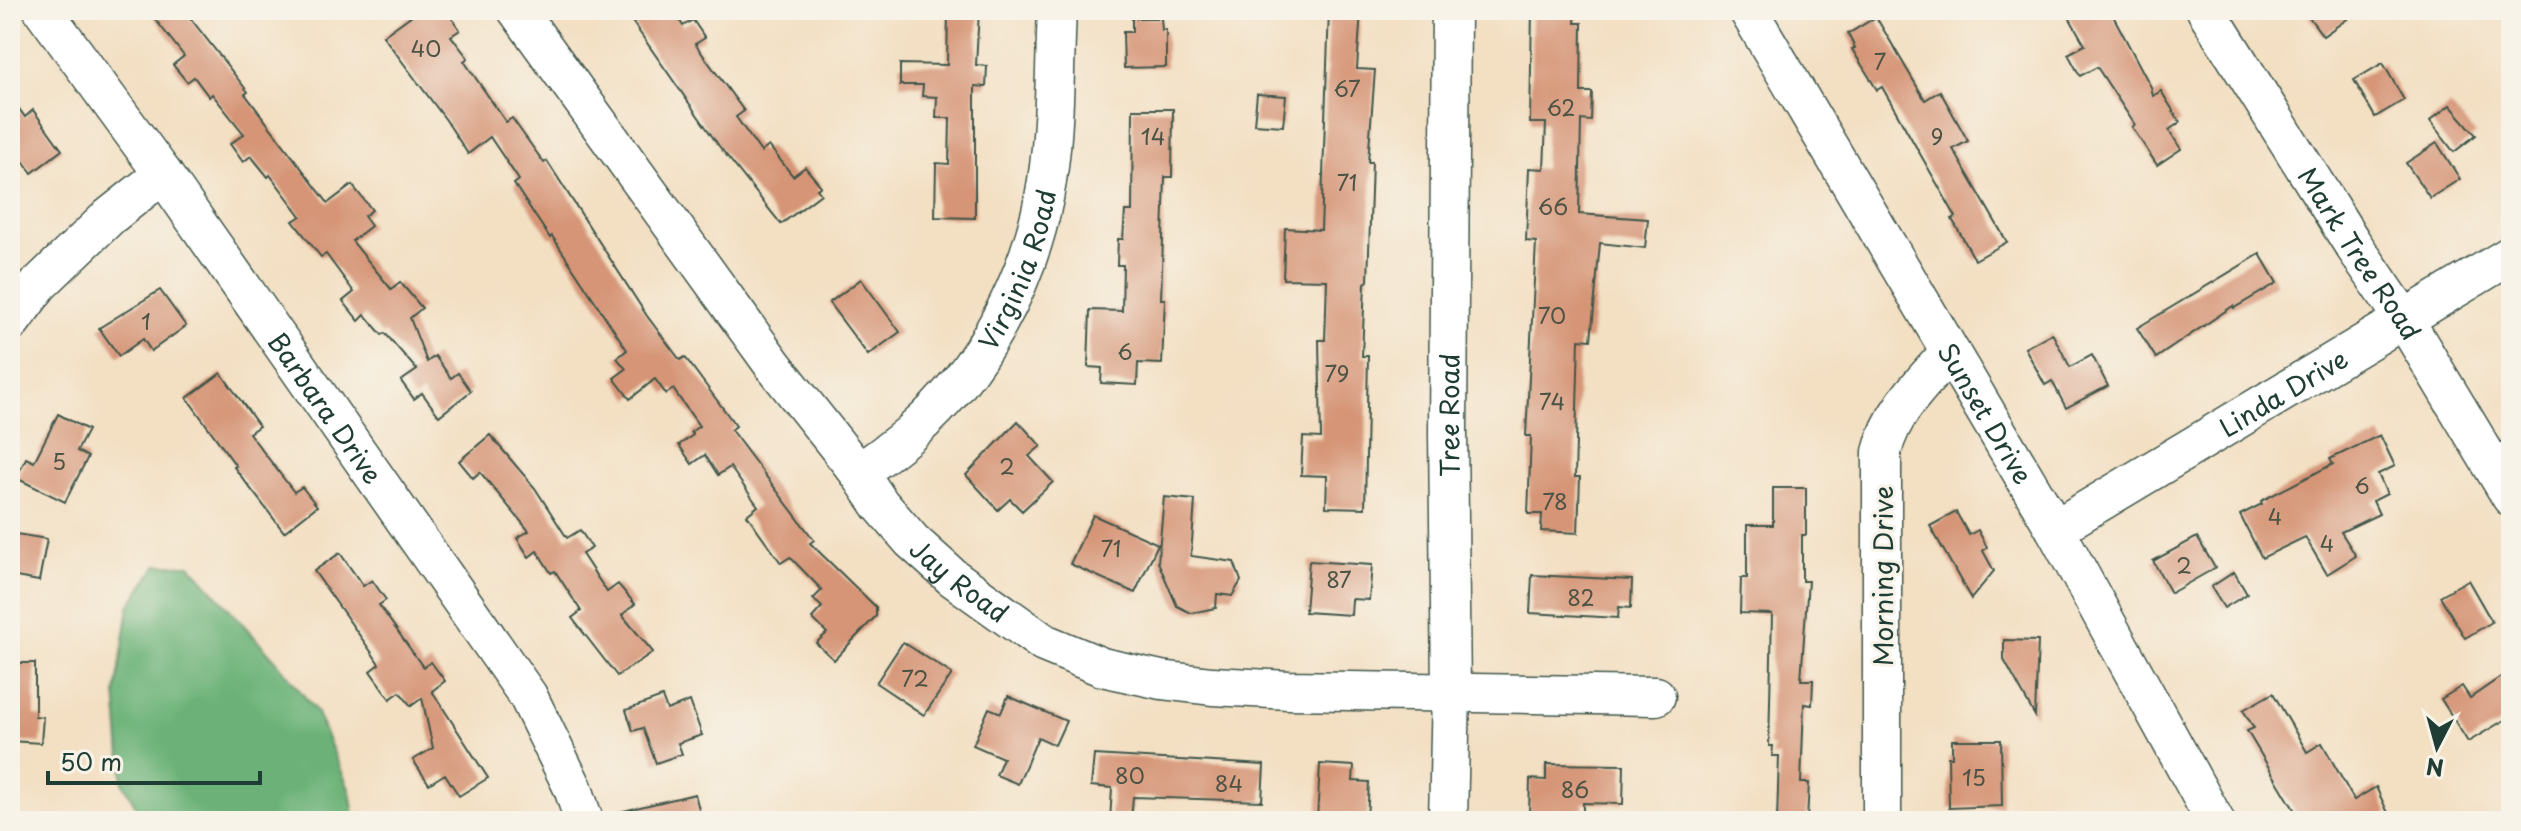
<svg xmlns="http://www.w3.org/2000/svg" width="2521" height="831" viewBox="0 0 2521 831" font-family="'Playpen Sans',sans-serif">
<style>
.forest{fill:#6cb278;stroke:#467856;stroke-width:2}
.building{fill:#d69577}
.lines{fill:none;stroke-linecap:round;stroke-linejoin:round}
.minor-casing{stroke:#3f5549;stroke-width:41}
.minor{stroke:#fff;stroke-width:38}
.labels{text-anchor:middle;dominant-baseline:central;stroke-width:6;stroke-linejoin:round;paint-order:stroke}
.number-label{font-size:22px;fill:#4d5345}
.street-label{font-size:26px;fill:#1f3d34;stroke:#f7f3e8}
</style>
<rect width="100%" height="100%" fill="#f7f3e8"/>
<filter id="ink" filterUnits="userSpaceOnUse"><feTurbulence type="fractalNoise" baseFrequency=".0125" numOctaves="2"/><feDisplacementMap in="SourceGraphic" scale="16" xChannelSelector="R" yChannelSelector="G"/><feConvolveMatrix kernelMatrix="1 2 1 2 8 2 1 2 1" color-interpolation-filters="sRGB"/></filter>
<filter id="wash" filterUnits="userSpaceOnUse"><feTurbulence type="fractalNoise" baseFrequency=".006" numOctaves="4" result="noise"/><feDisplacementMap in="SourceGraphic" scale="32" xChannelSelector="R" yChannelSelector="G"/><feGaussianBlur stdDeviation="1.8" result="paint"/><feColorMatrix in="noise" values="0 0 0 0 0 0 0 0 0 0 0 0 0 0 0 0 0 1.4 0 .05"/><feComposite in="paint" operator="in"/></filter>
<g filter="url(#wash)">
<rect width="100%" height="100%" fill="#f3dfc2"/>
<path class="forest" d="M157,565H190L278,663L316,711L350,791L355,821H144L123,783L116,693L129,606Z"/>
<g id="blocks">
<g class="building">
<path d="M148,10H184L248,92L245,94L328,203L352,185L372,210L364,216L371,226L352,241L391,289L400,282L422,308L410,318L427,362L435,356L451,378L458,373L471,391L439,416L422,393L414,399L401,381L417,370L385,333L382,335L365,315L359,321L343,301L354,292L326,254L321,257L293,221L301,216L270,175L268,177L251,156L243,162L230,144L244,134L212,94L209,97L194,77L187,82L173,65L184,56Z"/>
<path d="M419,10H446L460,30L451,36L468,58L464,61L506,122L512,118L544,163L547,161L647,316L680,360L685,357L736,426L731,430L814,540L810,543L876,607V616L834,660L816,643L827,633L812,618L822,607L813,599L822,590L790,557L781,563L747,515L758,506L730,467L718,475L705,455L692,464L679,445L693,435L691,432L699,426L673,389L666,394L655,379L630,399L614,378L626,369L617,358L627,350L552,236L550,238L514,184L519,180L490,137L468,154L446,120L383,36Z"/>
<path d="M624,10H673L683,26L693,20L705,38L695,44L744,111L736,117L761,152L769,146L793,176L805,167L821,186L817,189L821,194L781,224L719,146Z"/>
<path d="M948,10H979L976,65L987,66L986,87L975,86V218L935,217L936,163L949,164L950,118H936L937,97L922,96L923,85H900V64L947,65Z"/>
<path d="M1329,10H1361L1357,69L1375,70L1368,162H1372L1368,281L1365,283L1362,356H1368L1365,508L1326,507L1327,476L1301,475L1303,437L1321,438L1319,340H1325L1327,280L1283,279L1285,228L1321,230Z"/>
<path d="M1532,10H1576L1575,23H1582L1581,92H1592L1591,121L1581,120L1579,214L1648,219L1645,248L1600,243L1591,340L1579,339L1575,477H1580L1578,533L1541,531L1542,514H1528L1531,436H1526L1536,242L1526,241L1529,168L1544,169L1546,123H1530Z"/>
<path d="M2065,10H2110L2151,87L2153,96L2161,91L2180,122L2169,130L2181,149L2157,165L2132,127L2135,125L2097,67L2080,76L2068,54L2085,45Z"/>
<path d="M2304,10H2360L2323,36Z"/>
<path d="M1876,17L1925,100L1940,91L1968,141L1953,149L2007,242L1975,260L1952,219L1956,217L1882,87L1877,90L1852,49L1855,48L1848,34Z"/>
<path d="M1132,18H1161L1162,30H1166V67L1124,68L1123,32H1132Z"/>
<path d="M2383,63L2404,100L2375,117L2354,80Z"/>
<path d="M1257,94L1286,96L1283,126L1254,124Z"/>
<path d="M10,96L25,117L33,110L62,150L32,173L20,157L10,165Z"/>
<path d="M2450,105L2476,135L2454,152L2430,121Z"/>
<path d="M1133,109H1173L1172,177H1165L1161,299H1165L1162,364L1138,363L1137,385L1101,383L1102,368L1088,367L1090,310L1122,311L1123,265H1117L1118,239H1123L1125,211H1132Z"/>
<path d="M2437,143L2460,179L2430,198L2406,163Z"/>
<path d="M2260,254L2277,283L2234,308L2233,306L2156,358L2137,328Z"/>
<path d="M861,279L900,332L868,355L829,303Z"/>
<path d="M160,290L186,326L151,351L143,339L119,356L99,328Z"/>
<path d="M2052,333L2070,367L2092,355L2108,386L2066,408L2052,381L2045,385L2025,348Z"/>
<path d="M221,373L259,426L249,433L294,492L302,487L317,506L284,532L234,467L236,466L187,398Z"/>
<path d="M58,414L88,430L77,451L88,457L65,502L16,478L26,458L34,462Z"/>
<path d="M1018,421L1041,446L1029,456L1053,482L1022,511L1010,499L998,510L966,475Z"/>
<path d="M490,435L535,488L567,538L580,530L592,548L582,554L607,592L618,584L635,604L622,615L653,652L617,676L572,618L581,611L555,571L551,573L537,551L529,557L517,538L529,531L480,472L473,478L459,461Z"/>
<path d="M2380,435L2395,466L2378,474L2387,494L2373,501L2379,514L2341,532L2356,556L2327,574L2305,537L2262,558L2240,515L2262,504L2261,501L2333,464L2330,459Z"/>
<path d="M1773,488H1806V535H1802V581H1808L1801,680H1813L1812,705L1804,704L1801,783H1809L1807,821H1777L1779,756H1772L1773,746H1769L1772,614L1740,613L1741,578H1747V525H1773Z"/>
<path d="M1164,497L1195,500L1191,556L1234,562L1241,581L1232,596L1217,594L1216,608L1191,613L1177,606L1158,562Z"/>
<path d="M1956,512L1969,535L1978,530L1987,547L1983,551L1994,571L1971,599L1930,526Z"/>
<path d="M1093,515L1158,544L1135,593L1070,564Z"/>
<path d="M10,533L47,539L39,581L10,576Z"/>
<path d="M2197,537L2215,568L2171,593L2153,561Z"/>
<path d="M340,553L363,586L372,580L386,600L379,605L423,667L431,662L445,681L432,691L488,778L459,796L445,774L429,784L413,760L433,748L422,698L411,706L400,692L390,699L370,671L379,664L372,653L314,571Z"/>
<path d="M1309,561L1372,565L1369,600L1352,599L1351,615L1305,612Z"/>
<path d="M2234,572L2247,594L2224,608L2211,587Z"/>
<path d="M1532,575L1632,580L1631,608L1619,607L1618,618L1530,613Z"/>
<path d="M2468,580L2492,622L2465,638L2440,596Z"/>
<path d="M2004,640L2038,641L2035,716L2004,660Z"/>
<path d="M903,642L952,674L924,715L876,683Z"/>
<path d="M10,663H35V716L43,717L41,743L10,741Z"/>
<path d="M2511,670V716L2468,742L2441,699L2462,686L2470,698Z"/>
<path d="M2273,693L2307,752L2322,743L2354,800L2376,787L2388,813L2376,821H2301L2247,731L2254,728L2243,710Z"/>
<path d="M1008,696L1066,721L1055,745L1038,737L1018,784L996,775L1003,758L973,745L989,708L1001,713Z"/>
<path d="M662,697L667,710L690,701L702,735L678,743L682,754L656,763L643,728L633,731L626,710Z"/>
<path d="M1952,740H2001L2002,806L1949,808L1948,757H1952Z"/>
<path d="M1094,755L1264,765L1262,801L1133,797L1131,821H1110L1112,788L1091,786Z"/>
<path d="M1320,764L1354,766L1353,781L1369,782L1367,821L1317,820Z"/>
<path d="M1546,764L1624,765L1623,804L1583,803V817L1529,816L1530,779L1546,780Z"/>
<path d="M695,794L702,821H620L619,812Z"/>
</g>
</g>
</g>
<g filter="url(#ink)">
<use href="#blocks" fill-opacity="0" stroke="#3f5549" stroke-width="2"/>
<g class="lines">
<g class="minor-casing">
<g id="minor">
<path id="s1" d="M43,10L163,174L528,696L573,788L584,821"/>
<path id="s2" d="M517,10L774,366L859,473L880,504L912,541L952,577L1044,643L1102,667L1161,680L1212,686L1289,690L1656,696"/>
<path id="s3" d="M1748,10L2055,529L2215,821"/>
<path id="s4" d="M2206,10L2352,243L2404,319L2511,497"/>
<path d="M10,323L39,284L109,217L163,174"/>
<path id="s5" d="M859,473C876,460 895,447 912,432C979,374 1027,285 1044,198C1056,137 1054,72 1057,10"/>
<path id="s6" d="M2055,529L2511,255"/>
<path id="s7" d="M1448,821L1451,691L1448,433L1451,10"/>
<path d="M1882,821V452C1892,411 1922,383 1949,353"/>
</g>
</g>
<use href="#minor" class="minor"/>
</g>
</g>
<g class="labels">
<g class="number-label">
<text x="426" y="47">40</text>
<text x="1880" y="60">7</text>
<text x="1347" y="87">67</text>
<text x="1561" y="106">62</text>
<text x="1153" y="135">14</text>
<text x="1937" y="135">9</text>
<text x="1347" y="181">71</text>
<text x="1553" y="205">66</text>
<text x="1552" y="314">70</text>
<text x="146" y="320">1</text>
<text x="1125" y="350">6</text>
<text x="1337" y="372">79</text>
<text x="1552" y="400">74</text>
<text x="59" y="460">5</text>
<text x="1007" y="465">2</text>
<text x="2362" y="484">6</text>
<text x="1555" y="500">78</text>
<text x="2275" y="515">4</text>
<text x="2327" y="542">4</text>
<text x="1111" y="547">71</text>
<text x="2184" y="564">2</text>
<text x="1339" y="578">87</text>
<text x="1581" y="596">82</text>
<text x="915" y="677">72</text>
<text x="1130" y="774">80</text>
<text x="1974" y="776">15</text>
<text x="1229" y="782">84</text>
<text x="1575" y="788">86</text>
</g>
<g class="street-label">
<text stroke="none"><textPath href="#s4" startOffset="288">Mark Tree Road</textPath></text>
<text stroke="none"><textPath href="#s5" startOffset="264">Virginia Road</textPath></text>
<text stroke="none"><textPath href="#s6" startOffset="266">Linda Drive</textPath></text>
<text stroke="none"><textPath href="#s1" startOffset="488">Barbara Drive</textPath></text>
<text stroke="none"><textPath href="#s3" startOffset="468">Sunset Drive</textPath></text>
<text stroke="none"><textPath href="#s7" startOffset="406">Tree Road</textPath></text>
<text transform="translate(1882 576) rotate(-90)">Morning Drive</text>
<text stroke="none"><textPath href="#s2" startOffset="724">Jay Road</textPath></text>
</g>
</g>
<rect width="2521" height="831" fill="none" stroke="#f7f3e8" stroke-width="40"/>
<g transform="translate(2437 747) rotate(186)" stroke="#f7f3e8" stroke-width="6" paint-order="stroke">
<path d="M0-6L14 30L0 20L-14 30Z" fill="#1f3d34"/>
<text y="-12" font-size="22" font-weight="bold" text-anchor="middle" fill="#1f3d34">N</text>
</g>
<path d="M48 771v12h212v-12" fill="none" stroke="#1f3d34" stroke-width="4"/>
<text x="60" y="771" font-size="24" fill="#1f3d34" stroke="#f7f3e8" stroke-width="6" paint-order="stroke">50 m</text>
</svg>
